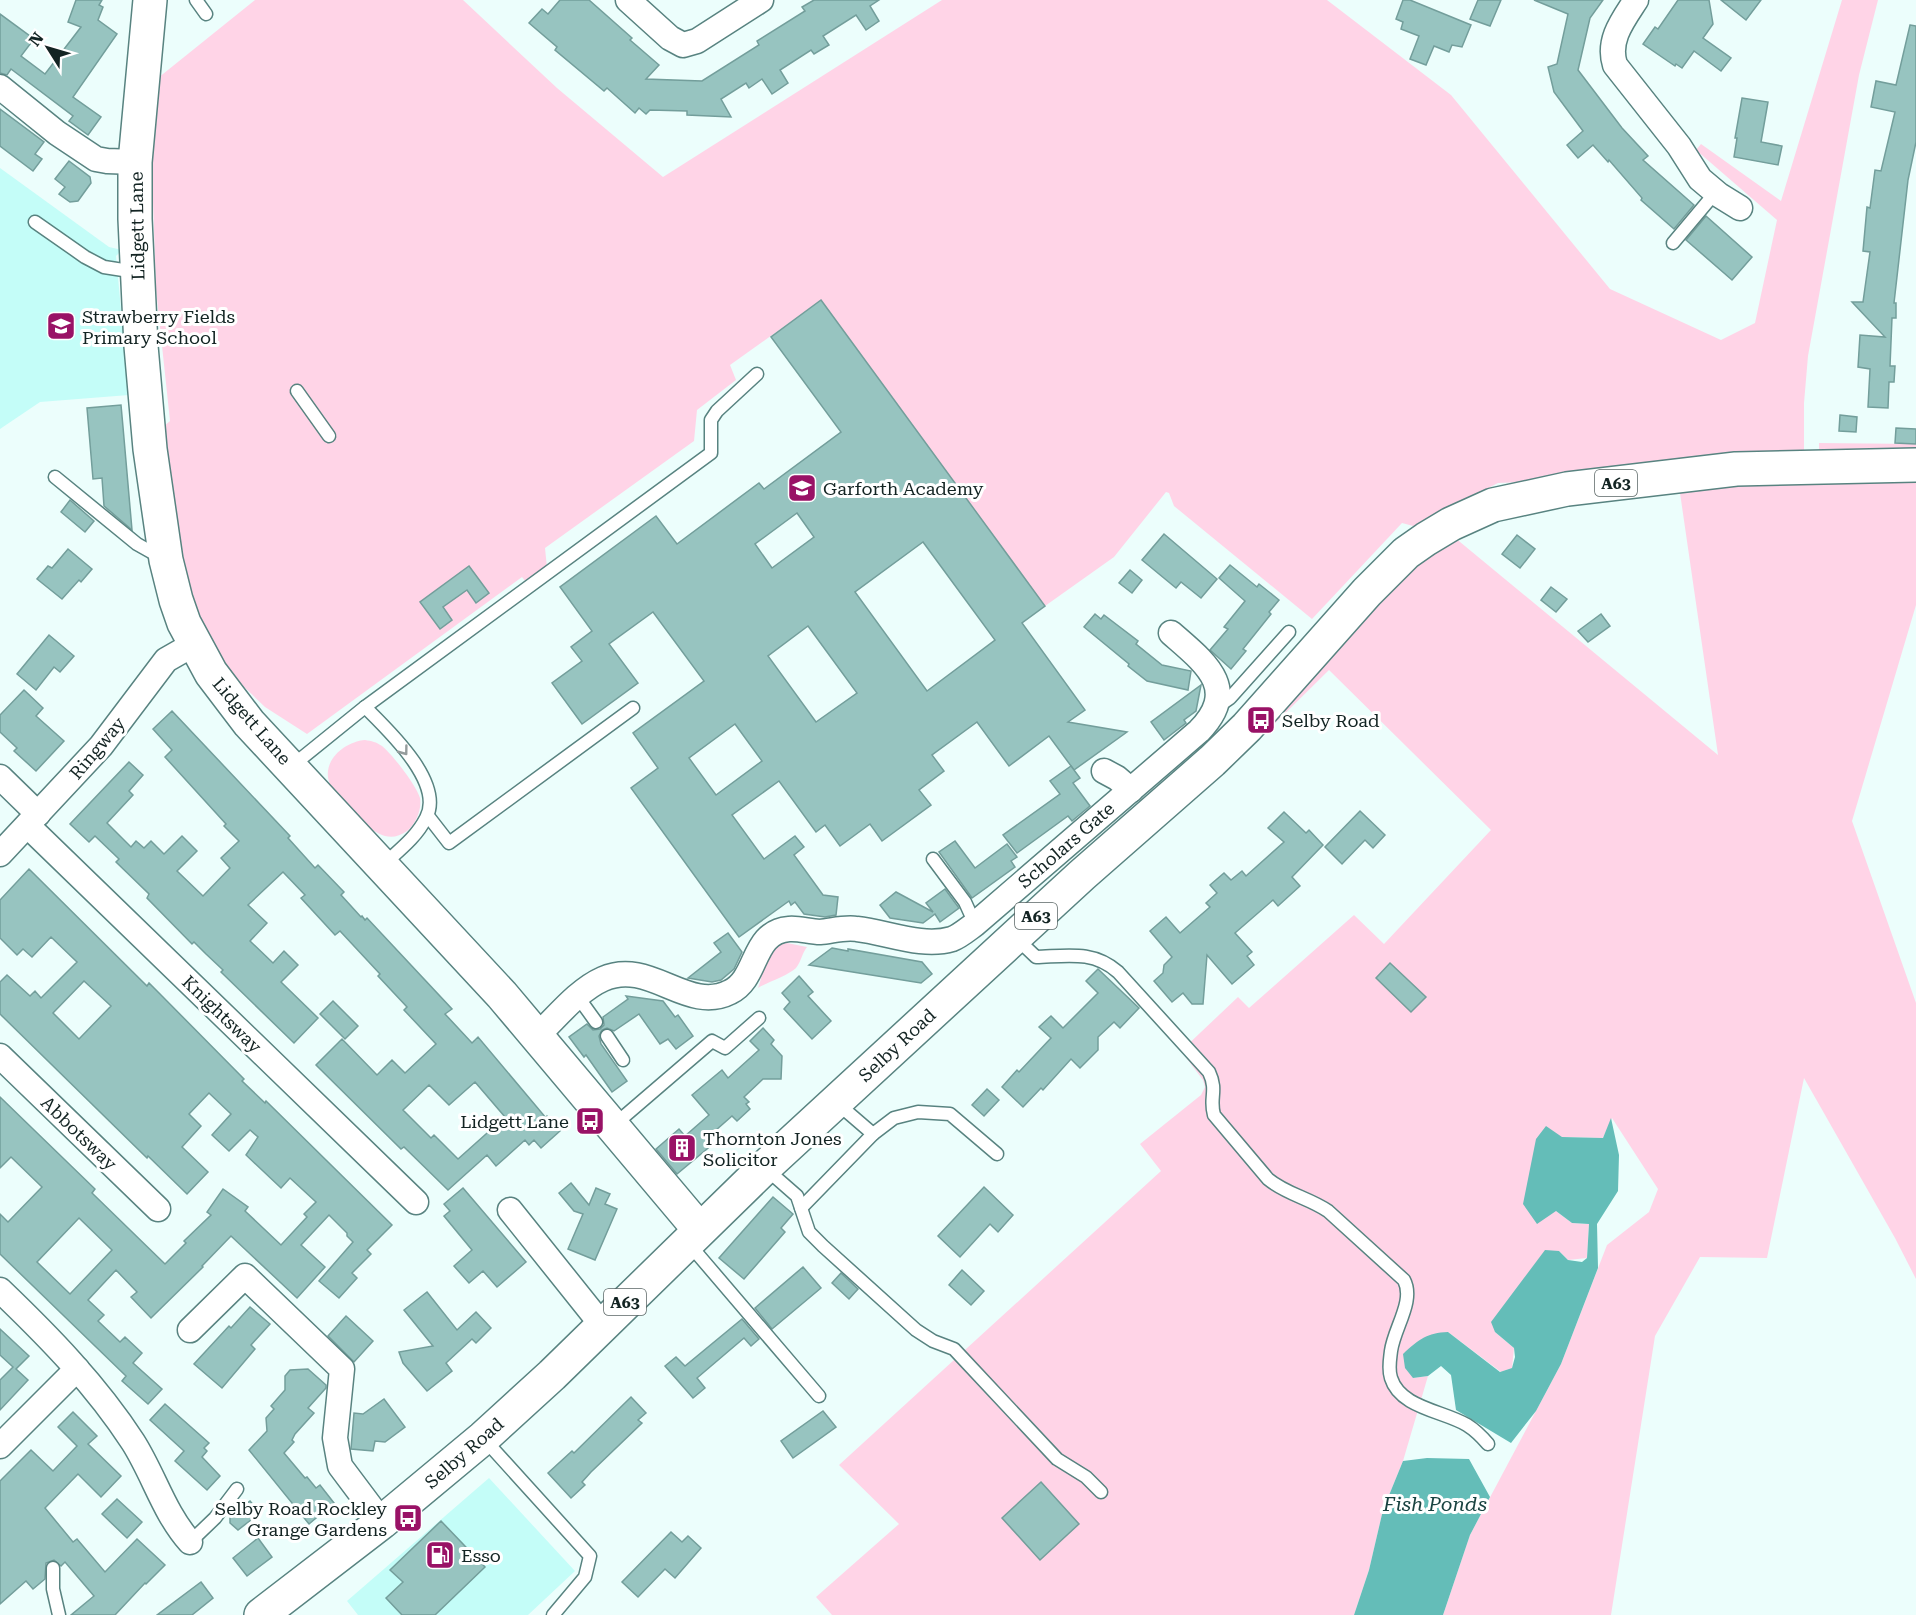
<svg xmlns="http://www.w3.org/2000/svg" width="1916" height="1615" viewBox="0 0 1916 1615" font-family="'Roboto Serif',serif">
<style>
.built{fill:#c4fdf8}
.green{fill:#ffd4e7}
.water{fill:#64bdb8}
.building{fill:#97c4c0;stroke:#739e9b;stroke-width:1.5;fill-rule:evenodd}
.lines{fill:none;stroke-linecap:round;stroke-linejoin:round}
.service-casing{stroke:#588380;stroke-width:15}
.minor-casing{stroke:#588380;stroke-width:27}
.secondary-casing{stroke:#588380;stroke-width:36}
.trunk-casing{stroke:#588380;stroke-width:36}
.service{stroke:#fff;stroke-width:12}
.minor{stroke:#fff;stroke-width:24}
.secondary{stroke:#fff;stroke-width:33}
.trunk{stroke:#fff;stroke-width:33}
.oneway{stroke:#959c9c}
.labels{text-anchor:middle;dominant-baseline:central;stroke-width:6;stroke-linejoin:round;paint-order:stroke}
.shield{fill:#fff;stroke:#5a6665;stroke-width:1.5}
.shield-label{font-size:16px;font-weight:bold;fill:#132423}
.street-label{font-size:18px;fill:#132423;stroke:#fff}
.poi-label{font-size:18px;fill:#132423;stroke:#fff;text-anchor:start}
.water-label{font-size:20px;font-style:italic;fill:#194341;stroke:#fff}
</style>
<rect width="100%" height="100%" fill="#ecfefc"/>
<g class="built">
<path d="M0,168L109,247L122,250L116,256L129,395L40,402L0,429Z"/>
<path d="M489,1478L575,1571L528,1615H358L347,1601Z"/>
</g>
<g class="green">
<path d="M255,0H463L557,88L663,177L942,0H1327L1451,95L1610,289L1721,340L1755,323L1777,220L1696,150L1701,144L1781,201L1842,0H1878L1859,75L1808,356L1804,403V452L1721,455L1648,463L1523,482L1498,483L1437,514L1417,527L1402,523L1312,619L1174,506L1169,493L1166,492L1114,557L1045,606L821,300L730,365L736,380L697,410L694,441L545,548L547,568L526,582L522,577L307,734L265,707L238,681L210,644L194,611L182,561L162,428L170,421L156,289L152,173L158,78Z"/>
<path d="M1819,443L1916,444V452L1819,453Z"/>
<path d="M1916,482V605L1852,821L1916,1003V1279L1895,1238L1804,1078L1767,1258L1700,1257L1655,1336L1611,1615H1443L1470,1535L1561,1364L1607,1245L1649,1212L1658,1189L1612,1118L1603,1138L1562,1137L1556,1211L1572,1223L1589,1224L1587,1258L1568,1260L1559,1251L1495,1332L1514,1348L1512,1368L1501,1372L1448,1332L1413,1378L1428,1376L1403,1461L1383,1510L1369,1570L1354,1615H832L816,1597L899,1524L839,1465L1161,1171L1140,1144L1201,1095L1205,1087L1203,1080L1181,1051L1238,997L1249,1008L1354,915L1384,944L1491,830L1329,670L1236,762L1237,754L1402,573L1454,537L1718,755L1679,486Z"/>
<path d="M365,740C372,741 376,742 382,746C393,755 416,785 420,798C422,809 416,824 407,831C384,848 364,823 349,808C343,802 335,796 331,787C319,763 343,742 365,740Z"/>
<path d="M787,943L807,947C802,953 801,962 796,968C789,975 768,982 758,988C766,969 760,946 787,943Z"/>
</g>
<g class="water">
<path d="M1611,1118L1619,1155L1618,1191L1597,1224L1598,1268L1561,1364L1536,1411L1511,1443L1456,1410L1451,1375L1441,1366L1428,1376L1413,1378L1405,1368L1403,1354C1419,1339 1427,1333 1448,1332L1500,1372L1512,1368L1515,1357L1514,1348L1495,1332L1491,1322L1545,1250L1559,1251L1568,1260L1582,1262L1587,1258L1589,1224L1572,1223L1556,1211L1537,1224L1523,1204L1536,1139L1546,1126L1562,1137L1603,1138Z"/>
<path d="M1427,1458L1469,1459L1490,1497L1470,1535L1443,1615H1354L1369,1570L1383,1510L1403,1461Z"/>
</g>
<g class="building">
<path d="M76,0H102L99,5L103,7L98,20L117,34L73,97L101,117L88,135L69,121L73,116L11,69L7,75L0,73V14L34,39L21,56L45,74L81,27L68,22Z"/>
<path d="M560,0H589L632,38L630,40L659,65L646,79L702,81L759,45L757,41L805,11L802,7L814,0H879L870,6L879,21L866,30L856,15L823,36L829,45L814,54L811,50L780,70L788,83L772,94L762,79L749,88L746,83L721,99L731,117L687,115V111L650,110L646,114L639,108L635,113L607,88L604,91L555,50L557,47L529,23L542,9L548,14Z"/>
<path d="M1403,0H1410L1471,25L1462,47L1452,45L1449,52L1434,46L1426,65L1410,59L1419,36L1401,29L1403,22L1396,19Z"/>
<path d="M1478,0H1501L1490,26L1470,19Z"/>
<path d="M1534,0H1603L1590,18L1578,70L1622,128L1648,156L1643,160L1694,205L1674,229L1641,200L1642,198L1609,160L1608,162L1593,145L1578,158L1567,145L1583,131L1554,92L1548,67L1557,64L1568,14Z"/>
<path d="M1678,0H1709L1713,24L1703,38L1731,58L1721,71L1694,51L1682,68L1676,64L1675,66L1643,44L1655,27L1658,29Z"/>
<path d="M1721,0H1761L1746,20Z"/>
<path d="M1910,25L1916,26V142L1908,180L1894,303H1896V318H1892L1890,366H1895L1894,382H1889L1888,408L1868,407L1870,369L1858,367L1860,335L1885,337L1852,302H1863L1870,252L1863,251L1867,207L1870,208L1875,170L1881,171L1895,112L1871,107L1876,81L1896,85Z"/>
<path d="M1742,98L1768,102L1761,142L1782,146L1778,165L1734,157L1737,138H1735Z"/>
<path d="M0,109L44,142L35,154L42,159L33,171L0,146Z"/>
<path d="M69,161L90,177L91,183L78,201L70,202L59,194L65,187L55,179Z"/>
<path d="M1706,216L1752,257L1732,280L1686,240Z"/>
<path d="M821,300L1045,606L1022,623L1085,710L1068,722L1127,732L1074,770L1049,736L1009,766L977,722L932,755L944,771L919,790L931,805L882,841L870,824L840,846L825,825L816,832L779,781L732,815L764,859L795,836L804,847L794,855L823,895L838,897L836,915L825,917L804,914L795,902L791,905L789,901L739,937L631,788L658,768L633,733L704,681L653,612L609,644L638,683L582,724L552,683L582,661L571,647L592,631L560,587L656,516L677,544L759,483L764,489L841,432L771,337ZM797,513L814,537L772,568L755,544ZM923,542L995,640L927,691L855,592ZM808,626L857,693L816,722L768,656ZM735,724L762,761L716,795L689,758Z"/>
<path d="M121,405L123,427L132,530L104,506L102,478L93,479L87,408Z"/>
<path d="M1840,415L1857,417L1856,432L1839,431Z"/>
<path d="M1896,428L1916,429V444L1895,443Z"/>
<path d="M70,500L94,521L85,532L61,512Z"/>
<path d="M1164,534L1217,579L1201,598L1181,582L1176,588L1142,560Z"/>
<path d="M1517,535L1535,549L1520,568L1502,554Z"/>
<path d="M68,549L92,569L81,582L79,580L62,599L37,579L48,566L52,568Z"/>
<path d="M1230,565L1257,587L1259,584L1279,600L1269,612L1271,614L1243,649L1246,651L1231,669L1210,650L1228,629L1224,627L1245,601L1219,578Z"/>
<path d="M469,566L489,593L476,603L467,590L443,607L452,620L440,629L420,602Z"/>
<path d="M1130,570L1142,580L1132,593L1119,583Z"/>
<path d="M1551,587L1567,599L1556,612L1541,600Z"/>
<path d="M1095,614L1101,619L1104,615L1138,641L1136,644L1162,665L1191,671L1188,690L1147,681L1128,666L1129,664L1084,627Z"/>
<path d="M1601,614L1610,626L1588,642L1578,631Z"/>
<path d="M49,635L74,656L60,672L54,667L36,690L17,674Z"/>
<path d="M1201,685L1196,711L1184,720L1186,723L1164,740L1151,722Z"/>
<path d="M24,690L43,708L36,716L64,741L36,771L14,751L17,748L0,732V715Z"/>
<path d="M172,711L290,836L288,838L315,868L318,865L344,892L341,895L361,917L362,916L365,920L367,918L452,1009L445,1014L472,1043L478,1037L546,1118L547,1116L560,1131L541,1148L534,1140L529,1145L525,1140L496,1166L487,1155L448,1190L404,1147L401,1149L316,1065L342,1039L377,1075L392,1060L405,1073L436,1044L404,1010L407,1007L378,976L380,974L340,931L335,935L301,898L305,895L283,872L248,905L267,923L250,941L273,963L284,951L298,965L281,982L318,1018L294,1043L221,972L223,970L206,954L194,942L192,944L147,898L149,894L116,862L119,859L95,836L89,842L70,824L129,762L143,775L129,791L133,795L107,823L131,847L136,841L144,848L151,841L164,854L182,836L197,851L177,871L203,896L230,868L221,858L239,841L224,826L226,824L165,757L172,750L153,729ZM475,1082L505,1117L458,1159L434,1135L431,1138L403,1110L429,1085L449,1105Z"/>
<path d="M1071,766L1080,778L1073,783L1090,806L1072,821L1068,816L1017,853L1003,835L1060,794L1050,781Z"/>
<path d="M1360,811L1385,835L1373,848L1365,840L1342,864L1325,847Z"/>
<path d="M1284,812L1306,833L1309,830L1323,845L1292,877L1300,886L1278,906L1273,900L1235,933L1252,952L1247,956L1254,965L1232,984L1207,955L1203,1004H1192L1183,993L1172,1002L1154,981L1163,973L1164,965L1172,957L1150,931L1166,917L1180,933L1210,907L1206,903L1217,893L1210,885L1224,873L1231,880L1242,871L1246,876L1284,842L1268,828Z"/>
<path d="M955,841L975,868L1007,844L1017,857L1011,861L1015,867L972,898L939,852Z"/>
<path d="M29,869L147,986L149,983L161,995L244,1079L242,1081L265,1103L266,1101L392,1225L367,1250L371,1254L352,1273L357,1278L339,1298L319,1281L353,1242L347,1236V1233L329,1215L301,1245L325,1267L297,1298L231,1236L202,1266L203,1267L151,1318L131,1297L137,1292L116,1270L88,1300L104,1315L98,1321L120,1342L125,1337L142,1353L133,1363L162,1389L148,1404L122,1381L126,1376L0,1254V1214L8,1222L42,1187L11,1157L0,1168V1097L95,1189L92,1193L165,1264L186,1243L184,1241L211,1215L207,1212L223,1189L248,1207L245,1211L281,1245L307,1217L304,1214L316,1202L290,1178L281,1188L246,1155L258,1137L250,1130L229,1151L212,1135L231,1114L209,1093L189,1114L201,1126L182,1147L208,1172L187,1194L148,1156L147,1158L0,1014V982L7,975L30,996L35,991L41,998L77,962L51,937L32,957L23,949L17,955L0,938V900ZM84,981L111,1006L79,1039L53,1013ZM79,1218L112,1250L70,1294L37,1262Z"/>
<path d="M945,889L959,908L940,922L935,914L923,923L890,918L880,905L896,892L933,912L926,903Z"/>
<path d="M728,933L742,952L734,969L721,980L712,982L688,978L721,952L714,943Z"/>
<path d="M832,948L848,951V949L922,962L932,974L921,983L809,965Z"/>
<path d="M1390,963L1426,997L1411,1012L1376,978Z"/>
<path d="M1098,969L1139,1008L1120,1028L1114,1022L1098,1037V1050L1080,1068L1071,1059L1043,1090L1041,1088L1023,1107L1002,1087L1017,1070L1019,1072L1051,1038L1039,1027L1051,1016L1063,1028L1098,993L1086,981Z"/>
<path d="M799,976L813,992L808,996L831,1021L812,1039L784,1009L790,1002L782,993Z"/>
<path d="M626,996L663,1001L675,1017L678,1015L693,1036L676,1049L668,1039L660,1044L639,1014L614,1031L607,1028L602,1030L599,1036L601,1044L627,1081L612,1092L586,1055L584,1057L569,1037L587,1024L593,1030L600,1029L604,1025L603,1017L628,999Z"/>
<path d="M333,1001L358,1026L345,1039L320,1014Z"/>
<path d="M763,1028L774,1040L771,1044L782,1056L781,1079H763L744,1097L749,1102L746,1104L750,1109L737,1121L732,1116L707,1138L713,1144L677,1174L656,1149L679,1129L685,1136L709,1115L692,1095L722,1070L728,1078L759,1050L750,1041Z"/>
<path d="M987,1089L999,1100L984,1116L972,1105Z"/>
<path d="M571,1183L589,1205L596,1188L610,1194L605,1204L617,1209L595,1260L568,1249L583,1214L574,1211L559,1193Z"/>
<path d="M984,1187L1013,1215L998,1232L990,1224L960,1257L938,1236Z"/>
<path d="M463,1188L526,1262L497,1287L483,1271L469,1283L454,1266L472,1250L444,1216L450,1211L444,1204Z"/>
<path d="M773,1197L793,1214L781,1228L785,1232L744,1279L719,1258Z"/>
<path d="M803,1267L821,1288L772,1329L755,1308Z"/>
<path d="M962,1270L984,1291L971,1305L949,1285Z"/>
<path d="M841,1273L858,1289L849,1299L832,1283Z"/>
<path d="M427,1292L457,1330L476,1312L491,1328L476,1343L472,1339L446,1363L452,1371L427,1391L403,1363L399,1352L433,1346L404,1310Z"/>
<path d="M250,1307L270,1324L251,1345L255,1349L222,1388L194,1364L229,1326L231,1328Z"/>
<path d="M346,1316L373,1341L354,1362L328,1336Z"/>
<path d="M742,1319L759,1339L751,1346L744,1338L697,1378L705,1388L693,1398L665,1366L676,1357L685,1366Z"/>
<path d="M0,1329L29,1356L16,1369L28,1380L0,1410V1380L13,1367L0,1355Z"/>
<path d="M308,1369L326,1385V1388L308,1408L314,1413L295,1434L292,1440L294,1442L284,1453L305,1478L307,1477L316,1488L320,1485L334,1503L309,1524L249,1450L267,1431L266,1418L274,1409L271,1406L285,1390V1376L290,1370Z"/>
<path d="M631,1397L646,1413L638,1420L642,1423L591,1472L582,1482L585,1485L571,1498L548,1473L572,1451L574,1453Z"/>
<path d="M384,1399L405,1427L385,1442L375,1441L373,1451L351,1449L354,1413L363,1414Z"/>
<path d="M165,1404L209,1443L204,1448L207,1451L202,1457L220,1476L207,1490L175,1461L184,1451L150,1420Z"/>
<path d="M823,1411L836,1427L793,1458L781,1441Z"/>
<path d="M73,1412L97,1436L88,1444L121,1476L101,1497L78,1474L45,1508L73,1542L77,1539L105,1572L137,1539L165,1565L146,1584L145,1583L115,1615H71L94,1596L65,1562L61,1566L54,1560L46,1563L45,1579L33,1589L26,1581L0,1604V1481L31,1450L53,1471L77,1446L58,1427Z"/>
<path d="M1041,1482L1079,1524L1040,1560L1002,1518Z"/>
<path d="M117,1499L142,1522L127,1538L102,1514Z"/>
<path d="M250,1501L260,1513L238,1530L230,1523V1516Z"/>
<path d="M441,1521L485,1567L435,1615H402L386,1598L403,1582L390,1570Z"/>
<path d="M671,1532L682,1542L688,1536L701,1548L675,1578L665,1569L638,1597L622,1582Z"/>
<path d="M258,1538L272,1557L247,1576L233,1558Z"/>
<path d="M201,1582L213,1598L192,1615H157Z"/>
</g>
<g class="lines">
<g class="service-casing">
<g id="service">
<path d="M196,0L206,14"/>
<path d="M35,222L85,257L104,267L136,272"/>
<path d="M1673,243L1715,193"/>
<path d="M297,391L329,436"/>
<path d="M55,477L137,544L162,558"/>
<path d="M365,707C388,730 445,783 426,818C416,838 398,851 382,866"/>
<path d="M1217,707L1230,698L1289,632"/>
<path d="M292,766L365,707L711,453V420L717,411L757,374"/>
<path d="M428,816L449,843L633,708"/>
<path d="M933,859L965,902L975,924"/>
<path d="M1015,937L1036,957C1067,956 1093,950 1118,972L1209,1072C1218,1091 1209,1098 1214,1115L1268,1179C1286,1194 1309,1198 1328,1211L1404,1280C1415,1301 1394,1328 1391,1351C1390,1360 1388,1369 1391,1378C1400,1408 1444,1411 1467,1425C1475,1430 1482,1437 1488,1444"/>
<path d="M578,997L596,1022"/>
<path d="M607,1036L623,1060"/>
<path d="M837,1103L873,1134L894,1118L918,1112L950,1114L997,1154"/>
<path d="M613,1126L712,1041L725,1048L759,1018"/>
<path d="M765,1168L797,1196L809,1232L823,1246L916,1330L933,1341L954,1349L1057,1459L1086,1477L1101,1492"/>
<path d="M801,1208L873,1134"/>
<path d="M689,1244L819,1396"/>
<path d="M484,1439L590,1556L585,1577L553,1615"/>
<path d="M190,1542L215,1518L237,1489"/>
<path d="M53,1568V1589L59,1615"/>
</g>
</g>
<g class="minor-casing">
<g id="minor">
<path d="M628,0L670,38L683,45L697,41L761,0"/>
<path d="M1636,0C1623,20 1607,40 1615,65L1679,146L1700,179L1719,195L1740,208"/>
<path d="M0,87L57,133L96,159L107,161L135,162"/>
<path d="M1104,771L1117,778L1131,790"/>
<path d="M0,777L38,814"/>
<path d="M28,826L416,1202"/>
<path d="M0,854L101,746L166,660L194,644"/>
<path d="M537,1036C557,1017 578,990 603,979C650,958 687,1014 730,992C759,978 751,932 789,929C799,928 810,932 820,932C832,931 844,927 857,929C886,932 922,948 952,939C960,936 968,929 975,924L1199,731C1241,688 1204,662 1171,633"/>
<path d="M0,1056L158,1209"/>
<path d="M510,1210L602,1325"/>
<path d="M0,1290C49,1337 96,1385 133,1442C154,1475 164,1513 190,1542"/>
<path d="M190,1330L245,1276L342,1369L335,1438L340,1466L382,1522"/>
<path d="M0,1446L77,1369"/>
</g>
</g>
<g class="secondary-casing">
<path id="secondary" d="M150,0L135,162V219L141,346L150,449L166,560L176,600L184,623L211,673L249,723L502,995L699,1229"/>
</g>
<g class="trunk-casing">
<path id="trunk" d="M261,1615L382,1522L483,1438L552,1375L765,1167L1082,875L1212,761L1247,727L1367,592L1406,553L1426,539L1451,524L1493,505L1567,489L1736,469L1916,465"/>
</g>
<use href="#service" class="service"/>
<use href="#minor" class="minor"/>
<use href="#secondary" class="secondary"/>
<use href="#trunk" class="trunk"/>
</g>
<defs><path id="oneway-chevron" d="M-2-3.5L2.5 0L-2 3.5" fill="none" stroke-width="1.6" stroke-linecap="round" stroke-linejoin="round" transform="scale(1.5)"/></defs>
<use class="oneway" href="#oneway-chevron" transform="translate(404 751) rotate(53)"/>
<defs>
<g id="school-square" transform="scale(1.5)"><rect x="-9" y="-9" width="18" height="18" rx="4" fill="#991266" stroke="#fff"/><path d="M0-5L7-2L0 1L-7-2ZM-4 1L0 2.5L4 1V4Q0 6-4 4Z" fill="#fff"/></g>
<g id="bus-square" transform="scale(1.5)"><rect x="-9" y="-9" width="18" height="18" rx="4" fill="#991266" stroke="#fff"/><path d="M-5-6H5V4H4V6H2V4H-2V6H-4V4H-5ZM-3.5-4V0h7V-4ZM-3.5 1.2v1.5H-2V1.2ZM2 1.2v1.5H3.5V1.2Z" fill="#fff"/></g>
<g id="building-square" transform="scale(1.5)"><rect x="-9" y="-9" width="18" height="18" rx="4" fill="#991266" stroke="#fff"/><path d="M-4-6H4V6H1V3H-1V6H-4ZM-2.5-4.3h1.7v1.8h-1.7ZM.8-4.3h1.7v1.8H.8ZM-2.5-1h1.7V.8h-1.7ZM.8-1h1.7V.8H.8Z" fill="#fff"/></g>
<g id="fuel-square" transform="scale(1.5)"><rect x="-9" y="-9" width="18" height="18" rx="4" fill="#991266" stroke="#fff"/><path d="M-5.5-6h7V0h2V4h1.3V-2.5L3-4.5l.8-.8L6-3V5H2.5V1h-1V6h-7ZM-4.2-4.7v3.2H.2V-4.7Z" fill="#fff"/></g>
</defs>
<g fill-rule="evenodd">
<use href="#school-square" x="61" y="326"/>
<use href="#school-square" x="802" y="488"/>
<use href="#bus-square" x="1261" y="720"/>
<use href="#bus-square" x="590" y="1121"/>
<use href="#building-square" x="682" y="1148"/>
<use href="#bus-square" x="408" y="1518"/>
<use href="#fuel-square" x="440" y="1555"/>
</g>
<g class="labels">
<g class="shield">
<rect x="1595" y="470" width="42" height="26" rx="4.5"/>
<rect x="1015" y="903" width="42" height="26" rx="4.5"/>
<rect x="604" y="1289" width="42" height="26" rx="4.5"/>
</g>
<g class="shield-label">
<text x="1616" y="483">A63</text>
<text x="1036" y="916">A63</text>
<text x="625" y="1302">A63</text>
</g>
<g class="street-label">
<text transform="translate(137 226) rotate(-91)">Lidgett Lane</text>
<text transform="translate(252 721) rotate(49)">Lidgett Lane</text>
<text transform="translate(97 748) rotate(-50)">Ringway</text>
<text transform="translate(1066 845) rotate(-41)">Scholars Gate</text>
<text transform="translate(222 1014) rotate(44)">Knightsway</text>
<text transform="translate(897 1045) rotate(-43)">Selby Road</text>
<text transform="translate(79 1133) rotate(44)">Abbotsway</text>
<text transform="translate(464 1453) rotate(-41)">Selby Road</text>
</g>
<g class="poi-label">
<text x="82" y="316">Strawberry Fields<tspan x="82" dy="21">Primary School</tspan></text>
<text x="823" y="488">Garforth Academy</text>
<text x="1282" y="720">Selby Road</text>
<text x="569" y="1121" text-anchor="end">Lidgett Lane</text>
<text x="703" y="1138">Thornton Jones<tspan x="703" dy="21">Solicitor</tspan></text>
<text x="387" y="1508" text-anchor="end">Selby Road Rockley<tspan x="387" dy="21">Grange Gardens</tspan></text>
<text x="461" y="1555">Esso</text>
</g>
<g class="water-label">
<text x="1435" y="1504">Fish Ponds</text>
</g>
</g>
<g transform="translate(48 48) rotate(307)" stroke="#ffffff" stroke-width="4.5" paint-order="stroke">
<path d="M0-4.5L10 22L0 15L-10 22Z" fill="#132423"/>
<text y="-9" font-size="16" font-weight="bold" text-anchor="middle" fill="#132423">N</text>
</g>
</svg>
